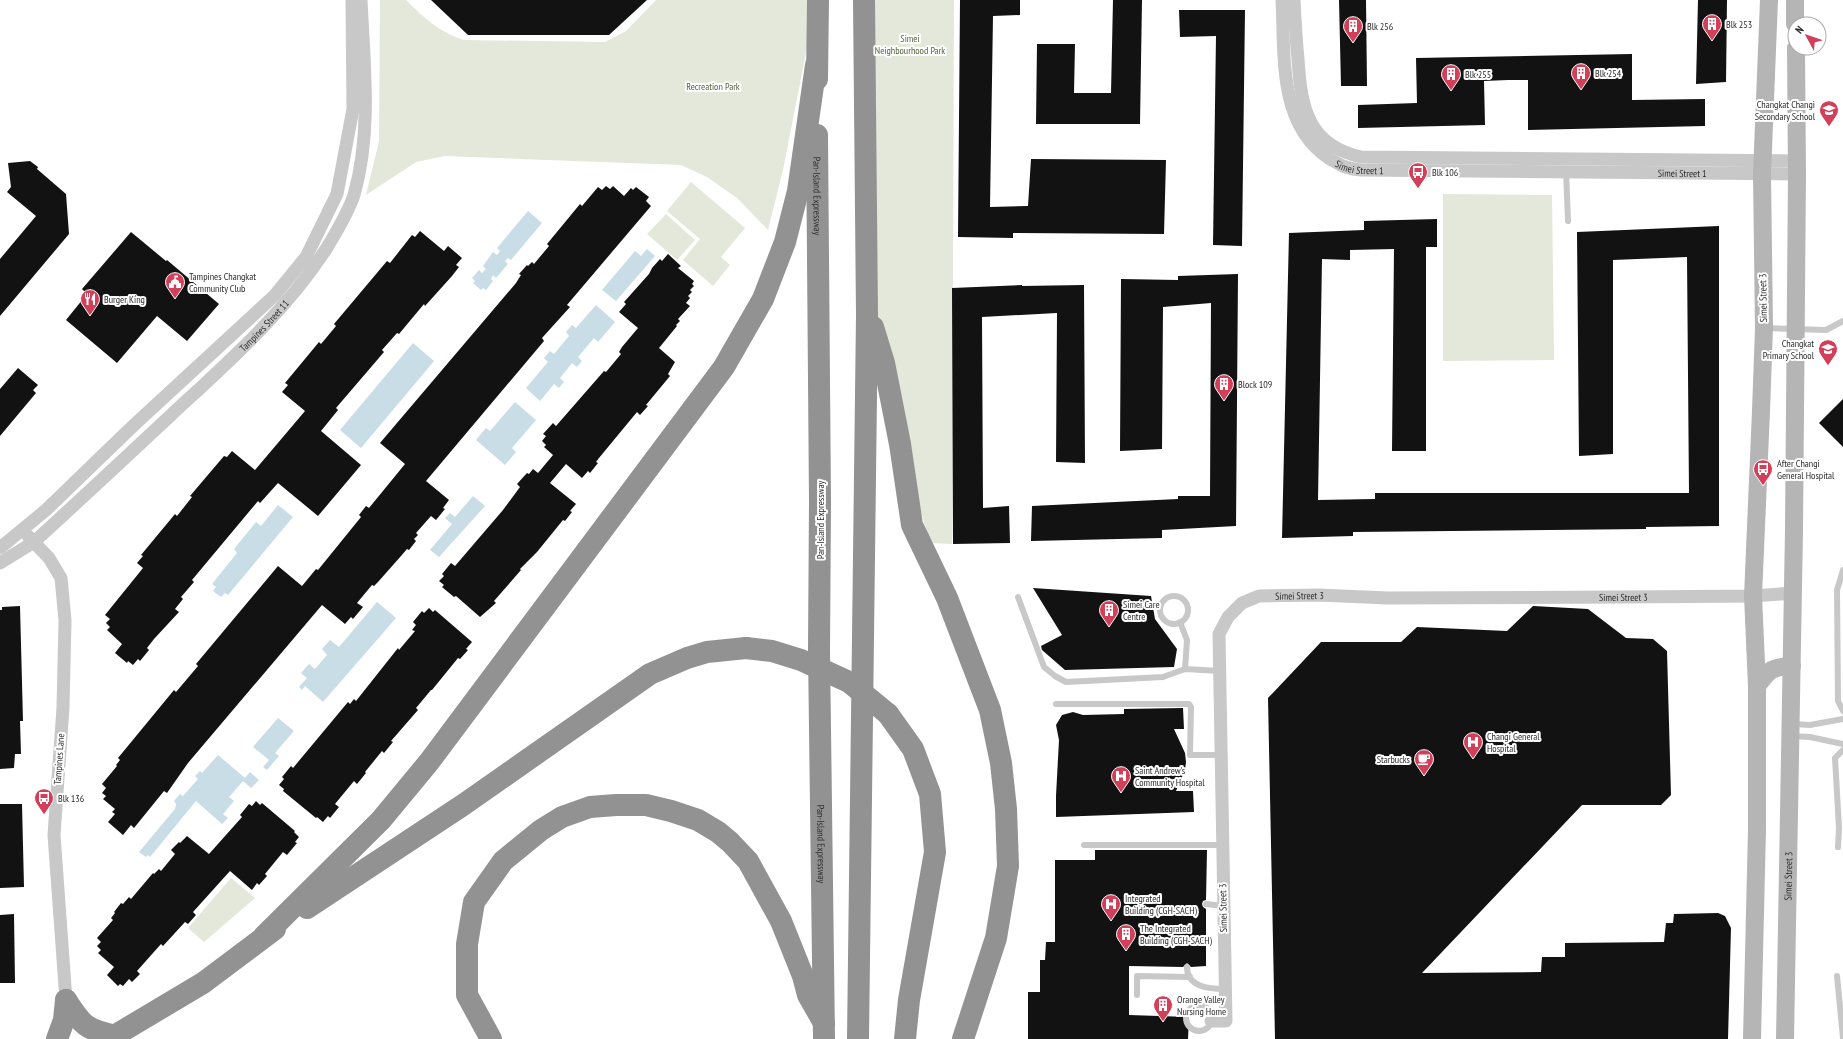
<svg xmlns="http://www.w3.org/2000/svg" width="1843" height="1039" viewBox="0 0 1843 1039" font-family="'PT Sans Narrow',sans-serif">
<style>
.green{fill:#e3e8da}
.water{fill:#c8dde6}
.building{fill:#121212}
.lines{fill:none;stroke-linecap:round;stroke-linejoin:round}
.lane{stroke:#c8c8c8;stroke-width:6}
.street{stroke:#c8c8c8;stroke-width:13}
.secondary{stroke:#b5b5b5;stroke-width:18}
.highway{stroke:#929292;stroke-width:22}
.highway-bridge{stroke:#929292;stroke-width:22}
.labels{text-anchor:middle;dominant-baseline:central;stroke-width:4;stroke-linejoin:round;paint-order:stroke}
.poi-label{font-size:10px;fill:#2b2b2b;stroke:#fff;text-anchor:start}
.park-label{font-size:10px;fill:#53623e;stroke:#fff}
.street-label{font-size:10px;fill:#2b2b2b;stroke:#fff}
</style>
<rect width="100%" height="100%" fill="#fff"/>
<g class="green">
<path d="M380,0H406C423,17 440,33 464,40L605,42L626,31L656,0H813V17L783,170L768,230L737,198L707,177L681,165L445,156L416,162L366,195L379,141Z"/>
<path d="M867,0H954L952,544L930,543L902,445L878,338Z"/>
<path d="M691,182L745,228L721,257L730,265L713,286L683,260L700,239L667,211Z"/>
<path d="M1443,194L1552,195L1554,360L1443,361Z"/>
<path d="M666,214L695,240L677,260L647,234Z"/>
<path d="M231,878L255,898L204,942L188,928Z"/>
</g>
<g class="water">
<path d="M528,211L542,223L511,260L508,258L505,261L508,264L496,278L493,275L491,279L493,281L486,290L483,288L481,290L473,283L475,281L472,278L479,270L482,273L486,269L483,266L493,252L497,255L500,251L497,248Z"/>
<path d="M647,249L655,256L616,301L602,290L635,251L641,256Z"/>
<path d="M596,305L615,322L598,342L594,338L578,357L582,361L577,367L572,363L560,378L564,382L559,388L554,384L540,401L526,388L548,362L544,358L550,351L554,354L569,336L566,332L572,325L576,328Z"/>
<path d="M413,343L434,361L361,448L340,430Z"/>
<path d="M515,402L536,420L512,448L516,452L505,465L476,440L486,428L490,431Z"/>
<path d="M473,496L485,506L439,557L430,550L452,524L445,518L450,513L455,517Z"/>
<path d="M278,505L293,517L228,595L225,593L221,597L213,591L216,587L212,584L237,553L234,549L256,522L261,526Z"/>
<path d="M377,602L396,618L323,702L305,686L302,690L299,687L307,678L301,673L309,664L315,669L327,655L322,649L330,640L339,647Z"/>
<path d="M278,718L294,731L275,753L279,756L267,770L263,767L269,760L253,747Z"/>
<path d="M218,755L245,778L250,772L259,780L251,788L243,781L229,797L234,801L223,814L228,818L222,824L196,801L150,857L148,855L146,857L139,852L175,809L176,804L174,801L180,794L183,796L198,779L195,776L200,771L202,773Z"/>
</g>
<g class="building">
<path d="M431,0H647L609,35H468Z"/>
<path d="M960,0H1020V15L993,16L990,207L1028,206L1031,159L1166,160L1164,234L1013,233V238L958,237Z"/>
<path d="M1113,0H1142L1140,124H1036L1037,44H1075L1074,93H1111Z"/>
<path d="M1339,0H1366L1367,86H1341Z"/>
<path d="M1698,0H1727L1726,82L1696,84Z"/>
<path d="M1179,10H1245L1242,246L1213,245L1216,36L1180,37Z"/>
<path d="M1632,54V100L1705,99V126L1528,130V80H1508L1484,81L1485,125L1358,128V105L1417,103L1416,58Z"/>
<path d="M30,161L38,167L37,169L66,194L69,234L0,316V259L36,216L7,192L11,187L8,163Z"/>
<path d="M606,186L610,189L613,186L624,196L631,188L633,190L636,187L649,197L646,201L651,206L567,305L570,307L542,338L544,341L426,481L449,500L443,508L445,509L436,520L431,516L416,533L418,535L414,539L416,541L409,550L407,549L401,556L378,582L374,586L372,585L357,603L363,607L353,619L351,617L345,624L322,605L188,763L167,793L164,791L134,828L131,825L123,835L108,822L115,814L112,812L115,809L103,799L106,796L102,793L106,788L102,784L117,766L116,765L120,760L118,758L174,690L176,692L198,666L196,664L278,566L302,586L316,569L318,570L361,517L359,515L366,506L369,508L405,464L380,443L516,283L521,275L519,274L527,265L528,266L532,262L534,264L549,246L547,244L580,204L582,206L598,187L602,190Z"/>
<path d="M1437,219V247H1426V451H1392L1394,249L1350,250V260L1322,259L1318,500L1375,499V493H1689L1687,257L1613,260V454L1579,456L1577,232L1719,226V526L1646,527V529L1353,532V536L1282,538L1289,233L1364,230V221Z"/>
<path d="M420,231L444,251L448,246L462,258L456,265L459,267L452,276L425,306L424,304L399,334L397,333L382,350L384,352L336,408L338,410L321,431L361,465L318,516L278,483L260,503L258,501L192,580L194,582L181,597L183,599L175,609L179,612L154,639L147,648L149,650L140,661L138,659L133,665L128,661L127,663L115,653L122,644L107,630L110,627L106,623L110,619L105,615L143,568L137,563L143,556L141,555L175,514L177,516L192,497L190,496L224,456L227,457L232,451L255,470L305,411L282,392L288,385L285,383L319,342L321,344L336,326L334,324L387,261L390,263L412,235L415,237Z"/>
<path d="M131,232L166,261L167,260L219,304L187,341L157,316L117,363L66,320L87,294L82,289Z"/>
<path d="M668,254L681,266L678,268L694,281L692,284L694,286L690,290L692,292L688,296L690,298L686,303L690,306L678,319L680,321L676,325L677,326L659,348L675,362L668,374L670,376L646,405L648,406L640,415L637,412L599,458L596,462L598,463L590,473L588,471L582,478L566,464L550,483L576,504L570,511L572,512L565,521L563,520L537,552L520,569L521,570L494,601L496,603L480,617L456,596L454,597L442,587L444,585L439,581L444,576L442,574L451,563L455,566L503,510L520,487L517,484L527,473L529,474L533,469L538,473L553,455L544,447L546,445L542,441L546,436L543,434L553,423L556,426L604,371L606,372L621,354L619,352L622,347L638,328L619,312L626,304L624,302L649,274L652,268L660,259L662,261Z"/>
<path d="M1238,274L1236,526L1162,530V538L1031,541L1032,506L1178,499V496H1210L1211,303L1163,307L1162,449L1120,451L1121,279L1178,280V276Z"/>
<path d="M1022,285V286L1084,285L1085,463L1056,462L1057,313L982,317L983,508L1009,506L1010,543L953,544L952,288Z"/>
<path d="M18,368L38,385L33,390L36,393L0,436V389Z"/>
<path d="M1843,399V447L1819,423Z"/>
<path d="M1033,588L1151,596L1155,619L1177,649L1174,667L1065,670L1042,650L1041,646L1062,635Z"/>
<path d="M20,606L23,721H20L21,754H15L14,768L0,769V610H2V607Z"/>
<path d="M1533,606L1588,609L1626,638L1653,639L1667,651L1671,795L1661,805H1582L1422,973L1541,972L1542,957H1565V943L1664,942L1666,923H1673L1674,914L1718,913L1725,916L1731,928L1728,1039H1275L1268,698L1321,642H1401L1417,627L1507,631Z"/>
<path d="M429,608L433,612L435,610L472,642L466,649L468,650L460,659L458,658L432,690H431L416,708L418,710L391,741L393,742L384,753L382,751L365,772L366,773L357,784L354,781L335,804L339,807L330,818L328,816L323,822L317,817L316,818L283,791L284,789L279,785L284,779L282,777L291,766L293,768L348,702L350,704L354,699L356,701L398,648L399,650L415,631L412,630L416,625L413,622L422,611L424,613Z"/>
<path d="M1183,708L1184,729H1174L1185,753L1186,762L1185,770L1176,791H1193L1194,812L1056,817V796L1059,740L1056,725L1062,715L1073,712L1083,715L1124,714V709Z"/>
<path d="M256,801L260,805L262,803L295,831L294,832L299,837L295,842L297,843L287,855L283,852L265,874L267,876L259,885L257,883L252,890L230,871L193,912L196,915L188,924L185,922L163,946L161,944L137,971L140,974L132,982L129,979L123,986L120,984L118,986L107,975L114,967L98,953L101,950L97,946L101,942L97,938L113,920L111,918L115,913L114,912L121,903L123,904L129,897L131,899L153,873L154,874L159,869L161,871L175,854L171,850L179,842L180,843L187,836L209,854L242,817L240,815L249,804L252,806Z"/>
<path d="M0,804H22L24,887L0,888Z"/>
<path d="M1095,850H1207L1206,900L1203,901L1202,904L1203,907L1206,909V966L1191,967L1187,963L1183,967L1129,966V1015L1189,1017L1188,1039H1028V992H1040V960H1045L1046,942H1055V860H1095Z"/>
<path d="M14,914L15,983H0V915Z"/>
</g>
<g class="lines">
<g class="lane">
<path d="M1566,170L1568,221"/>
<path d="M1765,328L1826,330L1843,321"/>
<path d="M1843,570L1837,590L1838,701L1843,711"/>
<circle cx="1174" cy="610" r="14"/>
<path d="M1018,597L1044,667L1055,676L1066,682L1163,677L1185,669L1220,671"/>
<path d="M1180,622L1187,640L1185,669"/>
<path d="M1056,704H1189L1191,707L1190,755H1221"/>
<path d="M1793,724L1810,725L1843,719"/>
<path d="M1791,736L1810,737L1843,744"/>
<path d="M1084,845H1222"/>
<path d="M1838,847L1839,828L1835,758L1843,750"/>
<path d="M1206,904L1223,906"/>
<path d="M1187,967C1187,987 1209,989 1225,989"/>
<path d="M1837,976L1843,1038"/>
<path d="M1137,995V976L1190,977"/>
<circle cx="1199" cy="1018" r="13"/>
</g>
<g class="street">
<path id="s1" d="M1282,0C1285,59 1277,133 1339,164C1345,168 1353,169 1360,170L1797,174"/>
<path d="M1294,0C1295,20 1296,39 1298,59C1301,108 1308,145 1361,157L1797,161"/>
<path d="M28,536L49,558L61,578L65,620L63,708L54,835L66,1000"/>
<path d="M0,548L46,510L134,425L274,296L306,257L337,194L353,109L352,0"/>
<path id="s2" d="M0,563L34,542C80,500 125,458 170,416C227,363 286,312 328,246C338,229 348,213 354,195C372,132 364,64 361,0"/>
<path id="s3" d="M1211,1021H1226L1219,634L1228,617L1242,603L1259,596L1319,595L1387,598L1623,597L1753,596L1793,593"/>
</g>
<g class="secondary">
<path d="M1795,0V24"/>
<path d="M1757,686C1769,670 1771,667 1792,666"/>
<path d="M1752,1039L1757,829V686L1753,596L1761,411L1764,328L1762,174L1769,0"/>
<path id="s4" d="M1785,1039L1794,530L1797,174L1796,48"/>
</g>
<g class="highway">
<path d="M817,79L818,0"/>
<path id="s5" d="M817,135L820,502L819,651L824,1039"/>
<path d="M873,327L884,363L900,444L912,525L947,598L990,710L1001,763L1006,809L1008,866L996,938L963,1039"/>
<path d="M888,714L913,749L930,794L935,852L909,1000L905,1039"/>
<path d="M307,908L463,805L650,674L687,658L707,652L746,648"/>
<path d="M264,936L381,820L429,762L724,367L763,299L785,242L798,191L816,65"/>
<path d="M66,1000C82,1025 86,1030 116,1036"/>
<path d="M57,1039L64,1020L66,1000"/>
<path d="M109,1039L203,983L275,929"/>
<path d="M491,1039L467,995V944L474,902L503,861L541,830L562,817L590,807L616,805H646L671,811L698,820L718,832L730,842L748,861L781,921L803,976L808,995L824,1023"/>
<path d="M858,1039L867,315L864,0"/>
</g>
<path class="highway-bridge" d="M746,648L772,651L801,660L849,682L888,714"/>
</g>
<defs>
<g id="building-pin" transform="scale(1)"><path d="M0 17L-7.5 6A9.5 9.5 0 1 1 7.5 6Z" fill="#d13f59" stroke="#fff"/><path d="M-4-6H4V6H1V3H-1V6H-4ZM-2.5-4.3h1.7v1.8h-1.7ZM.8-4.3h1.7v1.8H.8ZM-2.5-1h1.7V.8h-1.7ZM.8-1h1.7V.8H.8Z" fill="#fff"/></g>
<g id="school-pin" transform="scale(1)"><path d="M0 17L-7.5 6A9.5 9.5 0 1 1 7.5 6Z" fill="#d13f59" stroke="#fff"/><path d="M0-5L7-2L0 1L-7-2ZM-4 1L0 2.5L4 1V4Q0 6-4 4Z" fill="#fff"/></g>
<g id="bus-pin" transform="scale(1)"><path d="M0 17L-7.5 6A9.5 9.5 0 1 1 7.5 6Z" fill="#d13f59" stroke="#fff"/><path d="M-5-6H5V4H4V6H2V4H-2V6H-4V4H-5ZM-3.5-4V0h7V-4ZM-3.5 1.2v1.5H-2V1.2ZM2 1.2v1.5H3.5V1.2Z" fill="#fff"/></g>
<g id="civic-pin" transform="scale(1)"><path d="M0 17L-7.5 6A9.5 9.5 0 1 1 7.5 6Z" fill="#d13f59" stroke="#fff"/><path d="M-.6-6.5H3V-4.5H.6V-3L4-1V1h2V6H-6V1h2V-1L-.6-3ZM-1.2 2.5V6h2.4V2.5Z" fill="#fff"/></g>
<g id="restaurant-pin" transform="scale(1)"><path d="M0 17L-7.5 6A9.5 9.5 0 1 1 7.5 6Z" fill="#d13f59" stroke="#fff"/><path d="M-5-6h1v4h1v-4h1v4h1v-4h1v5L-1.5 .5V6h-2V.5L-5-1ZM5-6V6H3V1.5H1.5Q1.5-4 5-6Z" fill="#fff"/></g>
<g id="hospital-pin" transform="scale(1)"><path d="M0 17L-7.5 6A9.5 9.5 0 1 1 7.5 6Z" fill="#d13f59" stroke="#fff"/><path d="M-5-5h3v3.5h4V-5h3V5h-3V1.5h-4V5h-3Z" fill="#fff"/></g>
<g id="cafe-pin" transform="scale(1)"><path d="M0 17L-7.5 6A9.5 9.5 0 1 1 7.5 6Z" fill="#d13f59" stroke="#fff"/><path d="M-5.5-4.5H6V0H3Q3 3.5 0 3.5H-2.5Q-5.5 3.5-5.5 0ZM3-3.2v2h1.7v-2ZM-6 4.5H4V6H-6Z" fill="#fff"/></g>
</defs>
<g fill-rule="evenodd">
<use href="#building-pin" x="1712" y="24"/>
<use href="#building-pin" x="1353" y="26"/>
<use href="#building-pin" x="1581" y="73"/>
<use href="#building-pin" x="1451" y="74"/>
<use href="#school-pin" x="1829" y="110"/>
<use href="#bus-pin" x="1418" y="172"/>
<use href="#civic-pin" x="175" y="282"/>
<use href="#restaurant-pin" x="90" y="299"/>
<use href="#school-pin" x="1828" y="349"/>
<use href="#building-pin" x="1224" y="384"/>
<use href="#bus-pin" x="1763" y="469"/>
<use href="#building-pin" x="1109" y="610"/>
<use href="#hospital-pin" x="1473" y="742"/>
<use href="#cafe-pin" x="1424" y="759"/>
<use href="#hospital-pin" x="1121" y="776"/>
<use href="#bus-pin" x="44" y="798"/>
<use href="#hospital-pin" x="1111" y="904"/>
<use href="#building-pin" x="1126" y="934"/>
<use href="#building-pin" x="1163" y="1005"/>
</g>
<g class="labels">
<g class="poi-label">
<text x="1726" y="24">Blk 253</text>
<text x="1367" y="26">Blk 256</text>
<text x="1595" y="73">Blk 254</text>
<text x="1465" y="74">Blk 255</text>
<text x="1815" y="104" text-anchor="end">Changkat Changi<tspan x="1815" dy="12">Secondary School</tspan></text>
<text x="1432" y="172">Blk 106</text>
<text x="189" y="276">Tampines Changkat<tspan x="189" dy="12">Community Club</tspan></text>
<text x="104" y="299">Burger King</text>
<text x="1814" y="343" text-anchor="end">Changkat<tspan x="1814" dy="12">Primary School</tspan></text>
<text x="1238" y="384">Block 109</text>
<text x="1777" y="463">After Changi<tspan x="1777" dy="12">General Hospital</tspan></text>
<text x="1123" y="604">Simei Care<tspan x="1123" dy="12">Centre</tspan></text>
<text x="1487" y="736">Changi General<tspan x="1487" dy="12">Hospital</tspan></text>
<text x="1410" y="759" text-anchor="end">Starbucks</text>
<text x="1135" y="770">Saint Andrew's<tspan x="1135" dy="12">Community Hospital</tspan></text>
<text x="58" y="798">Blk 136</text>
<text x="1125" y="898">Integrated<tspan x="1125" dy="12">Building (CGH-SACH)</tspan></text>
<text x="1140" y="928">The Integrated<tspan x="1140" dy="12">Building (CGH-SACH)</tspan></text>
<text x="1177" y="999">Orange Valley<tspan x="1177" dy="12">Nursing Home</tspan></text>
</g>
<g class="park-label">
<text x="910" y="38">Simei<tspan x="910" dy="12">Neighbourhood Park</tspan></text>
<text x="713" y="86">Recreation Park</text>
</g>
<g class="street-label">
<text stroke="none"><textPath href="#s1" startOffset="205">Simei Street 1</textPath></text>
<text stroke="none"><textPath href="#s1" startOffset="528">Simei Street 1</textPath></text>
<text stroke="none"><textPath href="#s5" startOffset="61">Pan-Island Expressway</textPath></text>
<text transform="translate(1763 298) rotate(-91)">Simei Street 3</text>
<text stroke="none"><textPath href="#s2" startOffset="356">Tampines Street 11</textPath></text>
<text transform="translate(820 520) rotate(-90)">Pan-Island Expressway</text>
<text stroke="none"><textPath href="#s3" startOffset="500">Simei Street 3</textPath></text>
<text stroke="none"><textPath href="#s3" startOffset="824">Simei Street 3</textPath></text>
<text transform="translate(59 759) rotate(-86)">Tampines Lane</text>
<text stroke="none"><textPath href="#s5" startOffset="709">Pan-Island Expressway</textPath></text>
<text stroke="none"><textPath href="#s4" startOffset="163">Simei Street 3</textPath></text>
<text transform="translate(1223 908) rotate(-91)">Simei Street 3</text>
</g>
</g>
<g transform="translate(1807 36) rotate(310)"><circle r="19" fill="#ffffff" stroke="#aaaaaa"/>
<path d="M0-3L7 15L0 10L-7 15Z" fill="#d13f59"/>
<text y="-6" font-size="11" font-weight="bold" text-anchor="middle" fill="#2b2b2b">N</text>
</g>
</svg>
